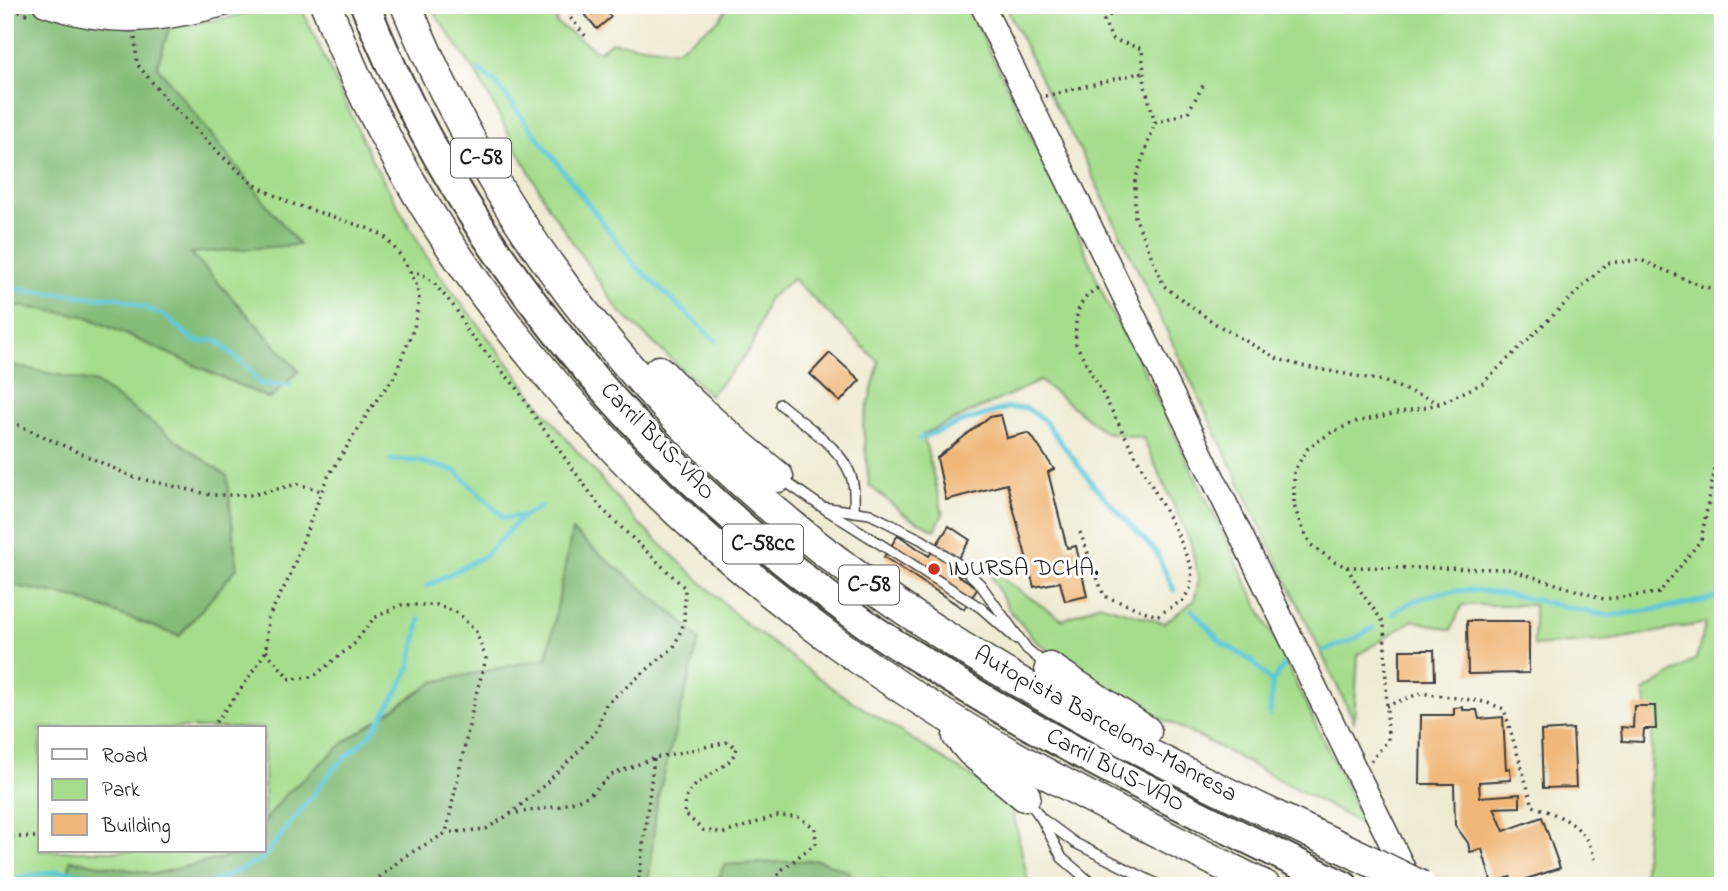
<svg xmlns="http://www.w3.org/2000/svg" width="1728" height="891" viewBox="0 0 1728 891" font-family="'Indie Flower',sans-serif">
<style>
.green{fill:#a6dd8d;stroke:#617c54;stroke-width:2}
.forest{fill:#84bc78;stroke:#506c4a;stroke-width:2}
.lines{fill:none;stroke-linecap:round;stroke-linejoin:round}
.stream{stroke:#5dc7d7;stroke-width:5}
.building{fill:#f0b778}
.service-casing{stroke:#3c3b37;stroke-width:12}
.tertiary-casing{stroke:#3c3b37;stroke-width:24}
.secondary-casing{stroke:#3c3b37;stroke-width:26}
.trunk-casing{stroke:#3c3b37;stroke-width:32}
.motorway-casing{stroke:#3c3b37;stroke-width:33}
.path{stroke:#3c3b37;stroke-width:3.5;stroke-dasharray:2 5;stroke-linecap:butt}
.service{stroke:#fff;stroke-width:9}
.tertiary{stroke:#fff;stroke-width:21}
.secondary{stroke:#fff;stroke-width:23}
.trunk{stroke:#fff;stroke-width:28}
.motorway{stroke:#fff;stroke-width:30}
.motorway-bridge-casing{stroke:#3c3b37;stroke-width:33;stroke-linecap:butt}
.motorway-bridge{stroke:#fff;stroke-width:30}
.poi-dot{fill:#c8321e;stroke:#fff;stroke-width:2.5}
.labels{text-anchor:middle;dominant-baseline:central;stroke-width:6;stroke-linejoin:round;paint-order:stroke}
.shield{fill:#fff;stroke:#606060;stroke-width:2}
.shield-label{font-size:23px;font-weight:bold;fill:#1c1c1c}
.street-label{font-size:24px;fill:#1c1c1c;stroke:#fff}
.poi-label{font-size:24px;fill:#1c1c1c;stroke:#fff;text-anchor:start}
</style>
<rect width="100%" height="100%" fill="#fff"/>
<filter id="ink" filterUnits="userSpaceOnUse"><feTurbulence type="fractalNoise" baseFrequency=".0143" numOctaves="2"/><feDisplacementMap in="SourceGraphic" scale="14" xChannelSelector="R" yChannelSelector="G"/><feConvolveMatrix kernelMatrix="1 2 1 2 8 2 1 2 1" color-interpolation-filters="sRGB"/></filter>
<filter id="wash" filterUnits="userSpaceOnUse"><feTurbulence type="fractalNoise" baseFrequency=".00686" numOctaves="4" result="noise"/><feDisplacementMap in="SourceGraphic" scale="28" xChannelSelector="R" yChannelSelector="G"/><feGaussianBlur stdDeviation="1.57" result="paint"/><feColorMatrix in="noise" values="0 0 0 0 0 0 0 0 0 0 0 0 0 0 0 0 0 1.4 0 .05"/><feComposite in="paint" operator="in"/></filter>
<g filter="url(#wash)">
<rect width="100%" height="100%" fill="#efead2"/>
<g class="green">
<path d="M270,5H300L372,160L429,261L565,437L638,523L745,623L838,692L1011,802L1029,886H839L849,872L724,865L716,886H648L657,801L572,531L548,658L434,682L284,796L264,823V728H40V851H243L240,854L155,874L70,860L69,886H5V584L73,597L179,636L97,384L5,364V304L85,316L270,399L298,372L190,252L298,245L157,66L156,30L232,17Z"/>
<path d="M429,5H562L556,23L599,52L611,42L676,50L720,19L728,5H970L978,27L1078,233L1109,309L1133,349L1365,826L1207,741L1092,684L1036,641L1010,611L986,568L1063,620L1099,604L1164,623L1194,601L1199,580L1190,541L1143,438L1105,432L1040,381L923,434L943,514L935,530L906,516L869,485L863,425L879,362L793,279L768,299L752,346L735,368L710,395L619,311L548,206L476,73Z"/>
<path d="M1005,5H1723V886H1643L1653,726L1643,692L1696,659L1706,623L1612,640L1534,646V605H1462L1451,630L1413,620L1358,655L1354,721L1081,152L1045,87Z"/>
</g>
<g class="forest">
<path d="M5,5H177L157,66L299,245L191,253L299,371L270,399L85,316L5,304Z"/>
<path d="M5,364L96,383L227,476L237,568L179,636L73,597L5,584Z"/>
<path d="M572,531L684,623L699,640L657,801L648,886H69L70,860L155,874L240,854L243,851H264V823L284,796L346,741L434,682L547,658Z"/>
<path d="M818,860L850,872L839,886H716L724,865Z"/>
</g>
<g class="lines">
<g class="stream">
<path d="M479,70L496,83L636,266L716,341"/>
<path d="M5,288L93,297H116L164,315L196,342L216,340L249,369L260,384L289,385"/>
<path d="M919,439L962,422L1007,408H1026L1043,419L1096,488L1156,552L1174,590"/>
<path d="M390,460L418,461L456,471L504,518L523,516"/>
<path d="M427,586L484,556L523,516L540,507"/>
<path d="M1192,610L1222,643L1252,661L1272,683"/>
<path d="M1393,613C1461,566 1533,605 1606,615C1616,616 1628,613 1638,612C1667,608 1695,603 1723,596"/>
<path d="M1325,650L1353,640L1372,628"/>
<path d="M1270,714L1272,683L1285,663"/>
<path d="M5,882C57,867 76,868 126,886"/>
<path d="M197,886L208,884L262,859L334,768L372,733L397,693L410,667L420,619"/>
</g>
</g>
<g id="blocks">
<g class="building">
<path d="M592,5H601L611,17L597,29L583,12Z"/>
<path d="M830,353L860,380L840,402L810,374Z"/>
<path d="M1001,415L1007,438L1027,433L1031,435L1054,469L1048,472L1067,548L1076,546L1087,596L1065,601L1060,582L1034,587L1007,484L946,500L937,458L989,417Z"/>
<path d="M949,526L970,540L950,570L978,588L964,609L884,557L898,535L929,556Z"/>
<path d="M1467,621H1529V673L1468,674Z"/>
<path d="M1400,650H1434L1435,680H1400Z"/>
<path d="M1634,706H1655L1656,729H1644L1643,742L1622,741L1621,727L1633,728Z"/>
<path d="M1463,707V710H1477L1479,719L1503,717L1506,769L1510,768L1511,780L1479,782L1480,797L1520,794V807L1494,808L1504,831L1542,817L1560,868L1514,883L1510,877L1492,884L1482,849L1470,852L1468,843L1455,825L1454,784H1420L1421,715H1454V708Z"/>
<path d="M1573,729L1576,787L1543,788L1541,731Z"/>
</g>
</g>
</g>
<g filter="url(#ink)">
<use href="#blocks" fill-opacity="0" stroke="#3c3b37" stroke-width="2"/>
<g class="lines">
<g class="service-casing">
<g id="service">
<path d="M780,404C804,425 848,451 853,484C855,493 854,503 854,512"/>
<path d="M783,480L822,507L870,514L922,540L960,565L980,584L1027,649L1046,665"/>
<path d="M825,509L981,608L1016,639"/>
<path d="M1028,800L1041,818L1062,858L1095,886"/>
<path d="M1041,818L1075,843L1161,886"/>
</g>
</g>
<g class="tertiary-casing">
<path id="tertiary" d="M44,5C111,28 158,23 225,5"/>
</g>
<g class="secondary-casing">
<path id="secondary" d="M982,5L1412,886"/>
</g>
<g class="trunk-casing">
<path id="trunk" d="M365,5C466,259 651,473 873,629C895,645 919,658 942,673C1072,755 1206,819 1344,886"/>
</g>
<g class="motorway-casing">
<g id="motorway">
<path d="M326,5C422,261 619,485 838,644C971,741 1119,813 1265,886"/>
<path d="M406,5C498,232 656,428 853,573C921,624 995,668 1069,711C1162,764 1261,809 1358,855"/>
<path d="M659,371C696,410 737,443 778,477"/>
<path d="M1050,668L1146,731"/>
<path d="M958,736L971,751L1025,796"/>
</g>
</g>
<g class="path">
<path d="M6,5L28,15"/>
<path d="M569,5L568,15L588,39"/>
<path d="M1120,5L1104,21L1112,39L1142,49L1145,86L1155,123L1135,180V217L1164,286L1214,323L1278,359L1302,366L1383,381L1439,403"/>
<path d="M135,38L137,64L165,98L220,154L253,184L264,190L290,203L367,228L384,236L398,252L410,272L417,286L419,299L414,328L394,377L375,402L326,480L289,578L268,618L266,651L241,689L211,728"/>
<path d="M1045,96L1143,72"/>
<path d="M1155,123L1188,112L1205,82"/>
<path d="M410,272L422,274L433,282L456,309L467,331L517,388L535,417L602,509L685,588L684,623L674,647L606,704L597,730L575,755L537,792L510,814L486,829L446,833"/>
<path d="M1723,291L1701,286L1641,260L1607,263L1483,383L1439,404L1356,422L1332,432L1308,448L1294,471V505L1300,523L1311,545L1335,562L1347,567L1508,569L1604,599L1659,593L1701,540L1718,452L1723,447"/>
<path d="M5,419L133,477L212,495H252L298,484L321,491"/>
<path d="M1080,532L1104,596L1157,616L1183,600L1190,589L1192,570L1177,533L1076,344C1075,319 1075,301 1098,288"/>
<path d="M1347,567L1363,595L1384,623L1388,740L1371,761"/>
<path d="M266,651L290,679L313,677L354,644L374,618L401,605H437L458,613L476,632L486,659L475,698L446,833L405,856L369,886"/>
<path d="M1386,706L1421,693L1485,702L1504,709L1533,806C1564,817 1585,825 1595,859"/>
<path d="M510,814L560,806L588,796L611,775L654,758L728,742L737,748C730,771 698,775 687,796C685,800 685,809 684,813L703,830L725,833L776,816L798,817L815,828L816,843L783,869L769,886"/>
<path d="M5,837H40"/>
<path d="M638,886L654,758"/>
<path d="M880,886L884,876"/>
</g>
<use href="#service" class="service"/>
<use href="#tertiary" class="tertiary"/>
<use href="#secondary" class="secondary"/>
<use href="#trunk" class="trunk"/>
<use href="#motorway" class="motorway"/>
<g class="motorway-bridge-casing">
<path id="motorway-bridge" d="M1358,855L1421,886"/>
</g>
<use href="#motorway-bridge" class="motorway-bridge"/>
</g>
</g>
<circle class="poi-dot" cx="934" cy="569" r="7"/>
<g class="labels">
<g class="shield">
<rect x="451" y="138.5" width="60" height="39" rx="5"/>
<rect x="723" y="524.5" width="80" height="39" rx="5"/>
<rect x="839" y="565.5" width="60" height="39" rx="5"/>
</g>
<g class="shield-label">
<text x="481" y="158">C-58</text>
<text x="763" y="544">C-58cc</text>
<text x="869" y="585">C-58</text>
</g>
<g class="street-label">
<text transform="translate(657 442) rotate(46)">Carril BUS-VAO</text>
<text transform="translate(1105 725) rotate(29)">Autopista Barcelona-Manresa</text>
<text transform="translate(1115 771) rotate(28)">Carril BUS-VAO</text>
</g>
<g class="poi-label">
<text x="948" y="569">INURSA DCHA.</text>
</g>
</g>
<rect width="1728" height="891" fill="none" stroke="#fff" stroke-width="28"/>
<rect x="38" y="726" width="228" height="126" fill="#ffffff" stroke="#a4a4a4" stroke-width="2"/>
<rect x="52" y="749" width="35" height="10" fill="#ffffff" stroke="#a4a4a4" stroke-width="2"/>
<text x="102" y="762" font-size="21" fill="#1c1c1c">Road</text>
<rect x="52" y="779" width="35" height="21" fill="#a6dd8d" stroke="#a4a4a4" stroke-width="2"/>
<text x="102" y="796" font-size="21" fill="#1c1c1c">Park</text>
<rect x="52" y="814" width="35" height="21" fill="#f0b778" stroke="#a4a4a4" stroke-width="2"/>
<text x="102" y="832" font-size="21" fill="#1c1c1c">Building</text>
</svg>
